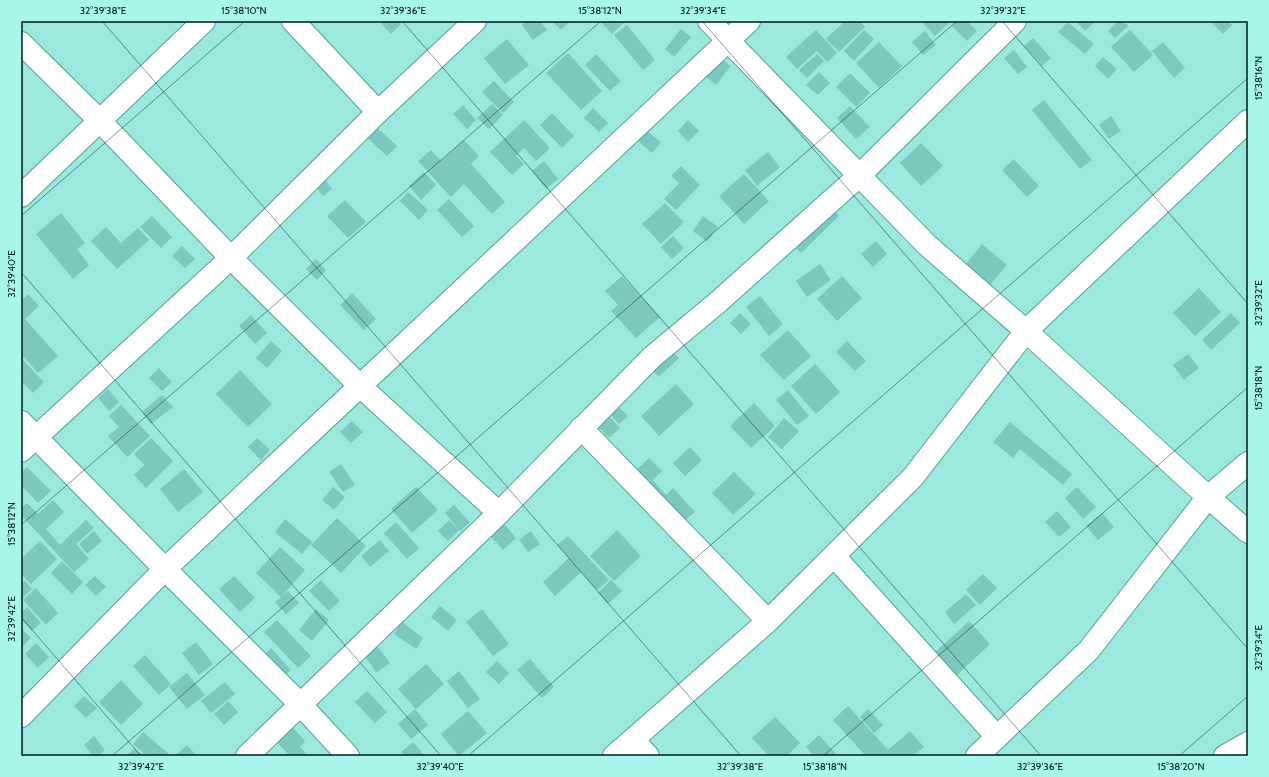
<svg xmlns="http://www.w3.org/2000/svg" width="1269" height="777" viewBox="0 0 1269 777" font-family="Cabin,sans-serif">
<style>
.building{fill:#7cc8bf}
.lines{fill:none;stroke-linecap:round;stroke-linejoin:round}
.street-casing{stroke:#55a198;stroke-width:24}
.street{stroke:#fff;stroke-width:22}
.ticks{fill:none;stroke:#001b18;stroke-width:1;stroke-opacity:0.45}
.neatline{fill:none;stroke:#001b18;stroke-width:1.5}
.ticks-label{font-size:10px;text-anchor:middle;fill:#001b18}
</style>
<rect width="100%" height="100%" fill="#9be8de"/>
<g class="building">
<path d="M379,21H399L401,24L391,34Z"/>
<path d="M527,21H540L547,30L533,40L522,25Z"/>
<path d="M552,21H571L561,30Z"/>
<path d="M603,21H626L612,34L601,22Z"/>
<path d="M845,21H860L865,27L839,52L826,39Z"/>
<path d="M921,21H951L935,36Z"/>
<path d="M958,21H967L977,31L967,41L952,26Z"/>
<path d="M1076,21H1096L1085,31Z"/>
<path d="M1118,21H1122L1128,26L1115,38L1108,31Z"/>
<path d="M1210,21H1228L1232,25L1223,34Z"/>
<path d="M1068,22L1094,44L1085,54L1058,32Z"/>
<path d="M627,25L655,60L643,70L614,35Z"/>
<path d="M681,29L691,37L674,57L665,49Z"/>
<path d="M816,30L837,53L827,62L817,51L797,69L786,57Z"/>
<path d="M864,30L874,39L854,61L844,51Z"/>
<path d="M1130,30L1153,55L1134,72L1111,47Z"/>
<path d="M925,31L936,45L923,55L912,42Z"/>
<path d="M1033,38L1051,58L1042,66L1024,46Z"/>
<path d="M507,39L529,65L505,84L484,58Z"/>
<path d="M879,42L902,66L879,88L856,63Z"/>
<path d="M1163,42L1185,68L1174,78L1152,51Z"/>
<path d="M1014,50L1027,67L1018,74L1004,58Z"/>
<path d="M568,53L602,91L581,110L546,73Z"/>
<path d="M596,54L621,81L610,91L585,65Z"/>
<path d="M817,54L824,61L807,78L799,70Z"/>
<path d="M717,55L731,66L716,85L702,73Z"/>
<path d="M1103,57L1117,69L1108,79L1095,66Z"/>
<path d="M819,72L830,83L818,95L806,85Z"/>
<path d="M850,73L870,93L856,107L836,87Z"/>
<path d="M494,81L514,102L503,113L482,92Z"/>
<path d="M1044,100L1092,160L1080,169L1032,110Z"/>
<path d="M492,104L503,115L489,129L477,118Z"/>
<path d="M463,105L476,120L467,129L453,114Z"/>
<path d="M850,106L870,127L856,139L837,118Z"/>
<path d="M593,108L608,123L599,132L584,118Z"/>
<path d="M552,113L574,136L562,148L540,125Z"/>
<path d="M1111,116L1121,131L1109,139L1099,125Z"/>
<path d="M524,120L550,148L536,161L524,148L516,156L524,164L512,175L490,152Z"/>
<path d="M688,120L699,131L688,142L678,131Z"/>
<path d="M374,125L397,146L387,156L364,135Z"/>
<path d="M647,131L661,142L652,153L638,141Z"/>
<path d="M464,140L479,156L471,164L505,202L492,214L464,184L451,197L418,161L431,150L441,161Z"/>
<path d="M921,143L943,166L921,186L900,163Z"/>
<path d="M768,152L780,167L757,186L745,170Z"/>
<path d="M1014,159L1039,186L1027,197L1002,170Z"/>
<path d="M544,161L558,179L546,189L532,171Z"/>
<path d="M681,166L700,185L676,210L664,199L679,183L671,176Z"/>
<path d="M424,172L436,185L421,200L409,186Z"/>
<path d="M321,174L332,189L323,196L311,182Z"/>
<path d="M744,174L769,201L744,224L719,196Z"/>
<path d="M408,192L428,210L419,220L400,201Z"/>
<path d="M449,199L474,226L462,237L437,210Z"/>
<path d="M345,200L366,222L348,238L327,216Z"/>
<path d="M665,203L684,222L661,244L642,224Z"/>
<path d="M828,205L839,216L801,253L789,242Z"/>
<path d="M61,213L85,243L77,249L89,265L73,279L36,234Z"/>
<path d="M152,216L172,237L161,248L140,227Z"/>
<path d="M703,216L718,227L707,242L693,231Z"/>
<path d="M106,227L121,243L138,228L149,240L117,269L91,241Z"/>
<path d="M673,236L684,248L672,259L661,247Z"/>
<path d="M876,241L887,254L873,267L861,254Z"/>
<path d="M982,244L1007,265L990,285L965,265Z"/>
<path d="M182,246L195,259L185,268L172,256Z"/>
<path d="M316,259L326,270L317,280L306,269Z"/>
<path d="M820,264L831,280L807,297L796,281Z"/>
<path d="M622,276L660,317L636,338L611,311L618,305L605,291Z"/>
<path d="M842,276L862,298L837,321L817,299Z"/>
<path d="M1199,288L1221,312L1195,336L1173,313Z"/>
<path d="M352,293L376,319L364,330L340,305Z"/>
<path d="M28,294L39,306L25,319L58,356L38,373L24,357L21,360V301Z"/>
<path d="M760,296L783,324L769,336L746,307Z"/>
<path d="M740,313L751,324L741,334L730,323Z"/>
<path d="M1231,313L1240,323L1211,350L1202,340Z"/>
<path d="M251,315L267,333L255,344L239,326Z"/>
<path d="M788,330L811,356L784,380L760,355Z"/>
<path d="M271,341L282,351L267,368L256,358Z"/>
<path d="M847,341L866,361L855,371L836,352Z"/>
<path d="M667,346L679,358L659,377L647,365Z"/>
<path d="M1188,354L1199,368L1184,380L1173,365Z"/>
<path d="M23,360L44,382L33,393L21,381V362Z"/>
<path d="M815,364L840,392L816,414L791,386Z"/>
<path d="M159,368L172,382L162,391L149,378Z"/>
<path d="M240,370L272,404L248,427L216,394Z"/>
<path d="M676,384L694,404L659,436L641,416Z"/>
<path d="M108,389L119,402L109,411L98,398Z"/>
<path d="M788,390L809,416L797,425L776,400Z"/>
<path d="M162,395L173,407L151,424L142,412Z"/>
<path d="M754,403L775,426L751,448L730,426Z"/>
<path d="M616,404L628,416L619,424L608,412Z"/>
<path d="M121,405L150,436L127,457L108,436L119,427L109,416Z"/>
<path d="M605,412L620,428L609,438L594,423Z"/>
<path d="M784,418L799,431L782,449L768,437Z"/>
<path d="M352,421L363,432L351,443L340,432Z"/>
<path d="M1010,422L1072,474L1063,485L1020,449L1013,458L993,442Z"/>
<path d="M151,438L173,461L146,488L134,475L144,465L134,454Z"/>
<path d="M257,438L270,450L261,460L248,447Z"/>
<path d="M690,447L702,460L685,476L673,463Z"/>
<path d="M649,458L662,471L653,480L666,495L673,488L695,512L671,533L632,474Z"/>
<path d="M341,464L355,485L343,492L329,472Z"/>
<path d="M27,467L51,491L38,503L21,485V473Z"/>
<path d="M184,469L203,492L178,512L160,489Z"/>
<path d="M734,472L756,494L733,515L712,493Z"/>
<path d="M333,487L345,497L334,510L322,500Z"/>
<path d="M416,487L438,510L412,533L391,509Z"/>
<path d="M1077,487L1096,507L1083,519L1065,498Z"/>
<path d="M53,500L64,512L46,529L60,545L86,520L94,528L76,544L89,559L74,572L21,515V508L27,503L38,514Z"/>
<path d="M454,505L470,522L460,531L445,513Z"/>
<path d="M1057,511L1071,527L1059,537L1045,522Z"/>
<path d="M1102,513L1114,527L1098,540L1086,526Z"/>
<path d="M337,518L366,546L341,573L311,545Z"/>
<path d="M285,519L312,542L302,554L275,532Z"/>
<path d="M500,519L516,538L503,550L486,531Z"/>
<path d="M449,520L459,530L448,541L438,531Z"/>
<path d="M396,522L419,548L407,559L384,533Z"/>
<path d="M617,530L641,556L614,581L590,556Z"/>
<path d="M94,531L102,541L87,554L79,544Z"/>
<path d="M531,531L540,544L528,552L519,540Z"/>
<path d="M568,536L609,580L597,590L581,572L555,596L543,582L569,558L557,545Z"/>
<path d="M380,540L389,551L370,567L361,556Z"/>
<path d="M40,541L57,559L31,584L21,574V559Z"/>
<path d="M280,547L305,570L281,597L256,573Z"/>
<path d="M62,561L83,582L72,594L51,573Z"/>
<path d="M983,574L997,588L980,605L966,590Z"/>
<path d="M95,576L106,587L96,596L85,585Z"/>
<path d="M234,576L255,598L240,612L219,589Z"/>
<path d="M321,580L340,601L329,611L309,591Z"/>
<path d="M611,580L622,591L608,604L598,593Z"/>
<path d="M25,581L32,589L21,599V584Z"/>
<path d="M36,588L58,613L46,625L23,600Z"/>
<path d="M288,591L299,603L286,614L275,602Z"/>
<path d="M966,594L976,605L954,624L945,612Z"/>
<path d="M440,606L457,620L448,631L431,617Z"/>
<path d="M27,607L41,623L32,631L21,619V613Z"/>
<path d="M316,609L329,620L312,641L299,630Z"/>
<path d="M482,609L509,644L493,656L466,622Z"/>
<path d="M277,620L311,656L298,668L264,632Z"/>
<path d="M969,621L990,644L953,679L931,656Z"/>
<path d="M402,622L423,638L416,649L394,634Z"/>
<path d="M21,628L31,638L21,648Z"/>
<path d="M196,642L213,664L199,675L182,653Z"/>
<path d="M36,643L49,657L38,668L25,654Z"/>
<path d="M378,647L390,663L376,673L365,656Z"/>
<path d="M271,648L291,670L279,681L259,659Z"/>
<path d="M145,655L171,684L159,695L133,666Z"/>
<path d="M530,659L554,687L542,698L517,670Z"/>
<path d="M497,661L509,673L499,684L486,672Z"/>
<path d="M426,664L444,684L416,709L398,689Z"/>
<path d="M459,671L480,699L468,708L447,681Z"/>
<path d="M187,673L205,695L187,709L169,687Z"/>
<path d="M121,680L143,704L121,725L99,702Z"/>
<path d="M225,682L235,694L211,713L201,701Z"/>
<path d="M367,691L387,712L375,723L355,702Z"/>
<path d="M84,696L97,708L86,718L74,706Z"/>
<path d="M228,701L238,712L224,725L214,714Z"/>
<path d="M848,706L888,750L910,731L924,747L913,756H866L833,720Z"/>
<path d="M415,709L428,725L411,739L398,724Z"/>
<path d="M868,709L883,725L874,733L860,717Z"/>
<path d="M468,711L487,733L459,756L441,734Z"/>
<path d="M775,717L800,743L787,756H769L752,738Z"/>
<path d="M285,719L305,741L300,747L308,756H290L269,734Z"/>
<path d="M143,732L170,755L169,756H147L133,744Z"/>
<path d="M819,735L838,756H814L806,747Z"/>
<path d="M94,736L105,750L97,756H93L84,745Z"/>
<path d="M413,742L425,756H405L401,752Z"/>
<path d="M187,745L197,756H175Z"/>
<path d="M135,748L143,756H126Z"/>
</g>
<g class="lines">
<g class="street-casing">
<g id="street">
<path d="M293,21L378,112"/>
<path d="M709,21L927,245L1026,331L1208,497L1248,532"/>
<path d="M21,43L100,121L231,258L360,386L499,513"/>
<path d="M21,196L204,21"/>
<path d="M21,422L165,569L300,704L348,756"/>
<path d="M581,428L768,621"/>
<path d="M21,451L231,258L378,112L475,21"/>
<path d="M834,556L997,737"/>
<path d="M21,716L165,569L749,21"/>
<path d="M633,740L648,756"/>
<path d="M247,756L499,513L652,357L717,303L860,175L1015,21"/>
<path d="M614,756L768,621L913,477L1026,331L1248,121"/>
<path d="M977,756L1089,650L1208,497L1248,463"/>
<path d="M1225,756L1248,743"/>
</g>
</g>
<use href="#street" class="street"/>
</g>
<path class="ticks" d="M102,21L741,756M402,21L1041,756M702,21L1248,649M1002,21L1248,304M21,216L245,21M21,272L441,756M21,525L601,21M21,617L141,756M112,756L957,21M468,756L1248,78M823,756L1248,387M1179,756L1248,696"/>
<rect width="1269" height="777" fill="none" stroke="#a8f5eb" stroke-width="44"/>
<rect x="22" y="22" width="1225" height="733" class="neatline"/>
<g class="ticks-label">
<text x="103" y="14">32°39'38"E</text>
<text x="244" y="14">15°38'10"N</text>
<text x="403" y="14">32°39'36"E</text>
<text x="600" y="14">15°38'12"N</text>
<text x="703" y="14">32°39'34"E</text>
<text x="1003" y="14">32°39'32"E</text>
<text transform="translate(1258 78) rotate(-90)" y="4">15°38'16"N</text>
<text transform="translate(11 274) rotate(-90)" y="4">32°39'40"E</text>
<text transform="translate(1258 303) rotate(-90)" y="4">32°39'32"E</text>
<text transform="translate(1258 388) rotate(-90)" y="4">15°38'18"N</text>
<text transform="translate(11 524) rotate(-90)" y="4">15°38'12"N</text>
<text transform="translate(11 619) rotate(-90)" y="4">32°39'42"E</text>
<text transform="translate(1258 648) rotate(-90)" y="4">32°39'34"E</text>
<text x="141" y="770">32°39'42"E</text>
<text x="440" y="770">32°39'40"E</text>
<text x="740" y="770">32°39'38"E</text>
<text x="825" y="770">15°38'18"N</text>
<text x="1040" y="770">32°39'36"E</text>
<text x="1181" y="770">15°38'20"N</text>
</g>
</svg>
